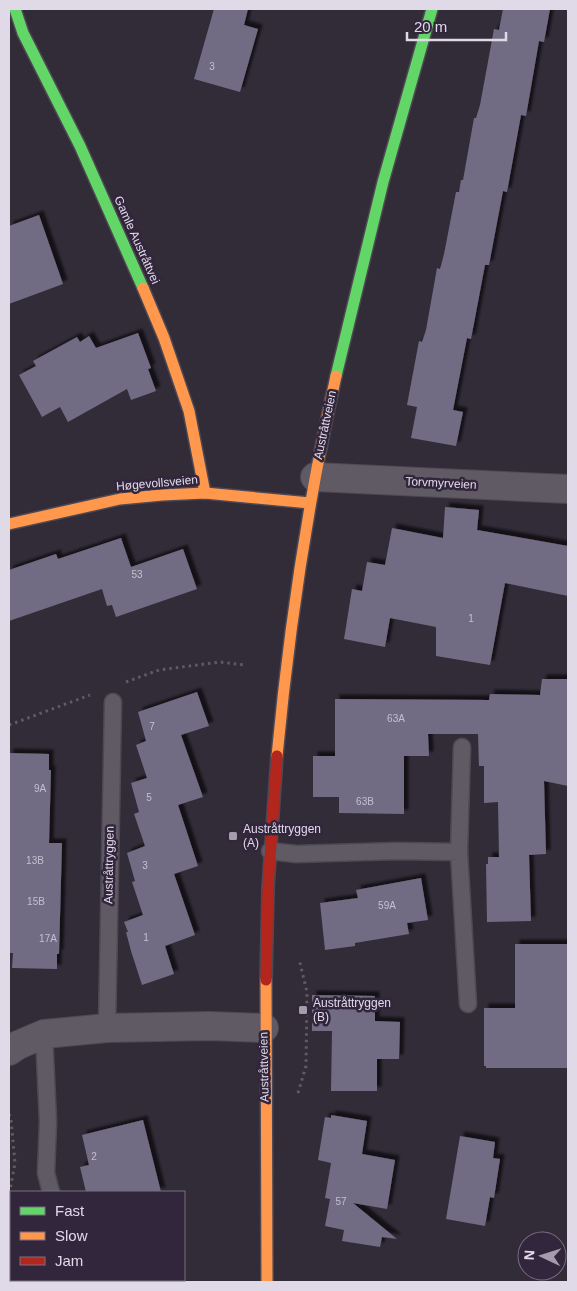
<svg xmlns="http://www.w3.org/2000/svg" width="577" height="1291" viewBox="0 0 577 1291" font-family="Helvetica,sans-serif">
<style>
.green{fill:#6a2850}
.building{fill:#716c83;filter:url(#shadow)}
.lines{fill:none;stroke-linecap:round;stroke-linejoin:round}
.lane-casing{stroke:#4e4853;stroke-width:19}
.street-casing{stroke:#4e4853;stroke-width:30}
.fast-casing{stroke:#4e4853;stroke-width:14}
.slow-casing{stroke:#4e4853;stroke-width:14}
.jam-casing{stroke:#4e4853;stroke-width:14}
.path{stroke:#605b64;stroke-width:3;stroke-dasharray:2.5 4;stroke-linecap:butt}
.lane{stroke:#5f5a64;stroke-width:16}
.street{stroke:#5f5a64;stroke-width:28}
.fast{stroke:#63d668;stroke-width:11}
.slow{stroke:#ff974d;stroke-width:11}
.jam{stroke:#b3261e;stroke-width:11}
.poi-dot{fill:#a39caa;stroke:#32263d;stroke-width:2}
.labels{text-anchor:middle;dominant-baseline:central;stroke-width:5;stroke-linejoin:round;paint-order:stroke}
.number-label{font-size:10px;fill:#c4becf}
.street-label{font-size:12px;fill:#e0d9e8;stroke:#32263d}
.poi-label{font-size:12px;fill:#e0d9e8;stroke:#32263d;text-anchor:start}
</style>
<defs>
<filter id="shadow"><feDropShadow dx="4.5" dy="-4.5" stdDeviation="1" flood-color="#0009"/></filter>
</defs>
<rect width="100%" height="100%" fill="#322b38"/>
<path class="green" d="M11,1236V1280H60V1282H10L9,1237Z"/>
<g class="building">
<path d="M214,9H248L244,25L258,29L240,92L194,79Z"/>
<path d="M503,9H550L544,42L539,41L526,116L521,115L507,192L503,191L489,265H485L471,339L467,338L453,410L463,412L456,446L411,438L417,407L407,405L419,341L422,342L426,330L437,268L440,269L444,254L456,192H459L461,180H463L474,118H476L480,105L494,29L499,30Z"/>
<path d="M39,215L63,284L9,304V226Z"/>
<path d="M138,333L151,368L148,369L156,391L131,400L127,389L68,422L60,407L42,417L19,375L36,366L33,361L77,337L80,342L89,336L96,348Z"/>
<path d="M445,507L479,510L477,530L568,546V596L505,583L490,665L436,656V627L390,618L385,647L344,639L352,589L362,591L367,562L385,565L392,528L443,538Z"/>
<path d="M121,538L131,567L183,549L197,589L116,617L112,605L107,606L102,589L9,621V570L56,554L58,559Z"/>
<path d="M542,679H568V786L544,781L546,854L529,855L531,921L487,922L486,864H488V857H499L498,802L484,803V766H479L478,734H428L429,756H404V814L339,813V797H313V756H335V699L489,700L490,694L540,695Z"/>
<path d="M197,692L209,726L181,735L203,797L178,805L198,866L174,874L195,935L165,946L174,974L142,985L131,951L126,932H128L124,922L143,915L132,882L135,881L127,853L145,846L134,814L139,812L131,783L147,778L136,745L146,741L138,712Z"/>
<path d="M9,753L49,754V770H51L49,843H62L59,954H57V969L12,968L13,953H9Z"/>
<path d="M421,878L428,920L407,923L409,934L355,943V946L325,950L320,903L358,898L356,890Z"/>
<path d="M515,944H568V1068H486V1066H484V1008H515Z"/>
<path d="M312,995L375,996V1021L400,1022L399,1059H377V1091H331L332,1031H312Z"/>
<path d="M331,1115L367,1121L362,1154L395,1160L387,1209L353,1203L397,1239L382,1237L380,1247L342,1241L344,1230L325,1226L330,1199L325,1198L331,1163L318,1160L325,1117L331,1118Z"/>
<path d="M143,1120L161,1192H86L80,1167L89,1165L82,1135Z"/>
<path d="M460,1136L495,1142L493,1158L500,1159L494,1198L490,1197L485,1226L446,1219Z"/>
</g>
<g class="lines">
<g class="lane-casing">
<g id="lane">
<path d="M270,851L296,854L397,851L459,852L468,1004"/>
<path d="M459,852L462,747"/>
<path d="M107,1028L113,702"/>
<path d="M44,1034L48,1122L46,1173L51,1192"/>
<path d="M75,1280L76,1282"/>
</g>
</g>
<g class="street-casing">
<g id="street">
<path d="M315,477L568,489"/>
<path d="M9,1051L18,1045L44,1034L107,1028L210,1026L264,1028"/>
</g>
</g>
<g class="fast-casing">
<g id="fast">
<path d="M15,9L23,33L80,146L143,288"/>
<path d="M336,376L383,182L432,9"/>
</g>
</g>
<g class="slow-casing">
<g id="slow">
<path d="M143,288L164,338L189,411L205,493"/>
<path d="M9,524L120,499L162,495L205,493L310,503"/>
<path d="M277,756C289,628 308,501 336,376"/>
<path d="M266,980L267,1282"/>
</g>
</g>
<g class="jam-casing">
<path id="jam" d="M266,980L268,888L277,756"/>
</g>
<g class="path">
<path d="M126,682L159,670L220,662L245,665"/>
<path d="M9,725L90,695"/>
<path d="M298,1093L306,1066L307,992L299,959"/>
<path d="M9,1114L11,1120L15,1163L9,1196"/>
</g>
<use href="#lane" class="lane"/>
<use href="#street" class="street"/>
<use href="#fast" class="fast"/>
<use href="#slow" class="slow"/>
<use href="#jam" class="jam"/>
</g>
<g class="poi-dot">
<rect x="228" y="831" width="10" height="10" rx="2.5"/>
<rect x="298" y="1005" width="10" height="10" rx="2.5"/>
</g>
<g class="labels">
<g class="number-label">
<text x="212" y="66">3</text>
<text x="137" y="574">53</text>
<text x="471" y="618">1</text>
<text x="396" y="718">63A</text>
<text x="152" y="726">7</text>
<text x="40" y="788">9A</text>
<text x="149" y="797">5</text>
<text x="365" y="801">63B</text>
<text x="35" y="860">13B</text>
<text x="145" y="865">3</text>
<text x="36" y="901">15B</text>
<text x="387" y="905">59A</text>
<text x="146" y="937">1</text>
<text x="48" y="938">17A</text>
<text x="94" y="1156">2</text>
<text x="341" y="1201">57</text>
</g>
<g class="street-label">
<text transform="translate(137 240) rotate(66)">Gamle Austråttvei</text>
<text transform="translate(325 425) rotate(-78)">Austråttveien</text>
<text transform="translate(157 483) rotate(-5)">Høgevollsveien</text>
<text transform="translate(441 483) rotate(3)">Torvmyrveien</text>
<text transform="translate(109 865) rotate(-89)">Austråttryggen</text>
<text transform="translate(264 1067) rotate(-91)">Austråttveien</text>
</g>
<g class="poi-label">
<text x="243" y="829">Austråttryggen<tspan x="243" dy="14">(A)</tspan></text>
<text x="313" y="1003">Austråttryggen<tspan x="313" dy="14">(B)</tspan></text>
</g>
</g>
<rect width="577" height="1291" fill="none" stroke="#e0d9e8" stroke-width="20"/>
<rect x="10" y="1191" width="175" height="90" fill="#32263d" stroke="#786e81"/>
<rect x="20" y="1207" width="25" height="8" fill="#63d668" stroke="#786e81"/>
<text x="55" y="1216" font-size="15" fill="#e0d9e8">Fast</text>
<rect x="20" y="1232" width="25" height="8" fill="#ff974d" stroke="#786e81"/>
<text x="55" y="1241" font-size="15" fill="#e0d9e8">Slow</text>
<rect x="20" y="1257" width="25" height="8" fill="#b3261e" stroke="#786e81"/>
<text x="55" y="1266" font-size="15" fill="#e0d9e8">Jam</text>
<g transform="translate(542 1256) rotate(274)"><circle r="24" fill="#32263d" stroke="#786e81"/>
<path d="M0-4L9 19L0 12L-9 19Z" fill="#a39caa"/>
<text y="-8" font-size="14" font-weight="bold" text-anchor="middle" fill="#e0d9e8">N</text>
</g>
<path d="M407 32v8h99v-8" fill="none" stroke="#e0d9e8" stroke-width="2.5"/>
<text x="414" y="32" font-size="15" fill="#e0d9e8" stroke="#32263d" stroke-width="4" paint-order="stroke">20 m</text>
</svg>
